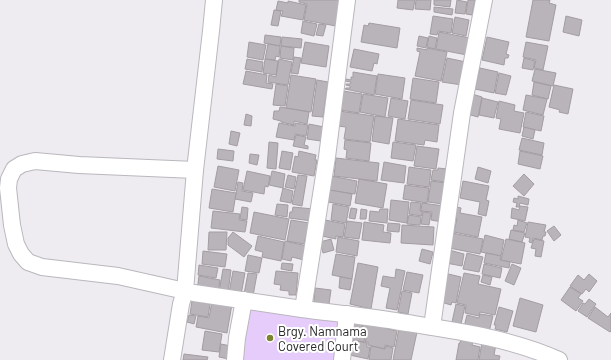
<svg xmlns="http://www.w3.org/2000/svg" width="611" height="360" viewBox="0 0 611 360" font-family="Barlow,sans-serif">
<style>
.green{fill:#e6ccfb}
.building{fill:#b9b4b9;stroke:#a39da2}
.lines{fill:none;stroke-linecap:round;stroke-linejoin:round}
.minor-casing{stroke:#bab7bd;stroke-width:18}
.minor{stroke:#fff;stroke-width:16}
.poi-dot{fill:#7d842f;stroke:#fff;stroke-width:1.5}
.labels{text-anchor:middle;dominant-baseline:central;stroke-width:4;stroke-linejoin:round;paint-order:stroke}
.poi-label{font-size:13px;fill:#272628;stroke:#fff;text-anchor:start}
</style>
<rect width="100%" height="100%" fill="#eeebf1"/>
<path class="green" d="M249,305L334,317L339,322L335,360H241Z"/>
<g class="building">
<path d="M299,0H341L336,26L304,20L307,4L299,2Z"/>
<path d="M398,0H415L413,10L397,8Z"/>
<path d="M416,0H431L430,10L415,9Z"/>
<path d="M434,0H451L450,7L434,5Z"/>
<path d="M457,0L467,2L465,14L455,13Z"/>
<path d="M468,0H475L472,15L466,14Z"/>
<path d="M533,0H550L549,3L556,5L549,41L526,37Z"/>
<path d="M278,1L288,3V1L306,5L303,20L281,16L283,11L276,10Z"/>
<path d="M434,7L453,9L452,15L434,12Z"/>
<path d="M274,10L281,11L278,26L271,25Z"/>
<path d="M433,16L453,19L451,33L438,31L437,35L430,34Z"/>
<path d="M566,16L582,20L579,36L563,32Z"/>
<path d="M455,17L469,20L466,36L452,33Z"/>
<path d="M303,21L317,24L314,36L301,33Z"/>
<path d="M369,23L400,28L397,48L361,42L364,25L368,26Z"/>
<path d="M319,24L326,25L323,36L316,35Z"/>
<path d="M439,32L470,38L467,55L436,49Z"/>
<path d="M265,35L281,37L280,46L264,43Z"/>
<path d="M419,36L428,38L426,48L417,46Z"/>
<path d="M429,36L437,38L435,49L427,47Z"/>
<path d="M282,37L302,39L301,48L281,46Z"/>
<path d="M487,37L509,42L506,54L509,55L508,58H505L504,65L482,60Z"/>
<path d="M249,42L266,45L263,60L247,57Z"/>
<path d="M305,42L329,46L326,67L301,63Z"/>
<path d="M526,42L548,46L543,70L534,68L536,60L523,57Z"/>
<path d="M268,44L280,46L279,57L276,56L275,60L265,59Z"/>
<path d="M281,46L294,48L293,60L280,58Z"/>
<path d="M417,48L427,50V48L447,52L441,81L415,76L420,52L417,51Z"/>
<path d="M354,49L379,54L377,64L374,63L372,71L350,67Z"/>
<path d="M294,57L301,58L298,74L291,73Z"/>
<path d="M447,58L466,62L462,85L442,82Z"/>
<path d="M524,58L535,61L533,70L522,68Z"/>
<path d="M247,59L263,62L262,72L245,69Z"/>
<path d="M265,59L278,61L276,75L263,73Z"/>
<path d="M279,59L292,62L288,85L268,82L269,75L276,77Z"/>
<path d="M480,68L498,72L494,93L475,89Z"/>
<path d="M535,69L556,73L553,86L532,81Z"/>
<path d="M246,71L267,75L266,83L273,84L272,89L243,84Z"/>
<path d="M353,72L377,76L374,95L345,89L346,88H350V86L346,85V84H350L351,82L345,81L346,79L351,80V77H353Z"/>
<path d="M499,73L511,76L506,95L495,93Z"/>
<path d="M378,74L405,78L402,99L375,94Z"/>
<path d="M291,75L316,79L311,112L286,108Z"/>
<path d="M413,78L439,82L436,103L410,99Z"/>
<path d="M317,80L328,82L323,117L312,116Z"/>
<path d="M534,82L551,86L548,99L532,95Z"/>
<path d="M276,84L288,86L285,106L273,105Z"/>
<path d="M554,85L573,89L568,114L559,112L560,110L549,107Z"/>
<path d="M343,91L362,94L359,113L340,110Z"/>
<path d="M363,94L388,98L385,117L360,112Z"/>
<path d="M472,94L482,97L478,117L467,114Z"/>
<path d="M526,95L547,99L543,115L523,110Z"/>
<path d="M391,98L408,101L405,119L388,116Z"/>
<path d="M482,98L498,102L494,118L479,115Z"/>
<path d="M411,100L443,105L440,124L408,119Z"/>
<path d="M499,101L515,105L514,111L524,113L520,133L499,129L501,119L496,118Z"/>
<path d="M280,107L309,112L307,124L294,121V125L281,122V121L273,119L274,111H279Z"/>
<path d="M339,111L374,116L370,142L344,139L346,127L337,126Z"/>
<path d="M526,112L544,116L541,131L523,127Z"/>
<path d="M246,114L252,116L251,126L244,125Z"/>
<path d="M375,116L393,118L389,144L372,141Z"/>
<path d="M398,119L439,125L437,142L425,140L424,145L395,141Z"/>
<path d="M279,123L295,126V123L308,125L306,136L295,134L294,140L276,137Z"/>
<path d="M309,124L324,127L321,141L307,139Z"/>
<path d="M524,127L535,130L533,139L522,136Z"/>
<path d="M231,131L240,133L237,146L229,144Z"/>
<path d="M296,135L306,137L304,145L308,146V149L293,146Z"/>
<path d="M522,138L544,143L542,155L519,150Z"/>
<path d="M345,140L371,143L369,161L346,158L347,150L344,149Z"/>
<path d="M269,142L278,143L276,169L267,168Z"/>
<path d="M393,142L416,145L413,161L391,158Z"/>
<path d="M417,146L439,149L436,169L414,166Z"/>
<path d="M218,149L234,151L233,161L217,159Z"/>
<path d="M282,151L293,153L290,170L279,168Z"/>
<path d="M299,151L316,155L315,160H317L314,176L292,172L295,156L298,157Z"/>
<path d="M520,151L543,156L540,169L518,164Z"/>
<path d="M250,154L259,155L257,165L249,163Z"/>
<path d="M336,158L379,163L377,181L334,176Z"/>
<path d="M384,162L406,166L404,183L381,180Z"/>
<path d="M218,166L239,170L235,191L214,187Z"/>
<path d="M409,167L431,170L429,187L407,184Z"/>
<path d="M478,167L491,171L488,183L475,179Z"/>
<path d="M438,168L447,169L445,182L431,180L433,170H438Z"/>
<path d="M247,171L270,176L268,187L265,186L264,194L243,190Z"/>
<path d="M272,171L285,174L283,188L269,185Z"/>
<path d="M524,174L534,184L524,196L513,186Z"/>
<path d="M288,175L296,177L294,189L285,187Z"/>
<path d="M298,175L307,176L302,206L292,204Z"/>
<path d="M331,176L357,181L355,194L328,190Z"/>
<path d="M359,179L387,184L383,208L355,203Z"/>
<path d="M431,181L446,183L443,204L428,202Z"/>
<path d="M463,181L489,186L486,200L489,201L486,216L478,214L480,202L460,198Z"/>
<path d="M238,182L243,183L242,191L253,193L251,202L235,199Z"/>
<path d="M405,185L429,188L427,203L403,199Z"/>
<path d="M283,188L293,191L291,203L280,201Z"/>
<path d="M212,189L236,193L233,212L209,208Z"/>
<path d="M330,190L352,194L350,206L328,202Z"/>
<path d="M518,196L529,199L528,205L520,203L519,207H516L517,203L513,202L514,198L518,199Z"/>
<path d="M391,200L409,202L407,223L389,220Z"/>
<path d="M411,202L421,203L420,211H422V216L409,214Z"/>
<path d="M422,203L444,206L442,222L431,220L432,212L421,211Z"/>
<path d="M277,204L288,205L287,217L275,215Z"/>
<path d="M333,204L349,207L346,223L331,220Z"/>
<path d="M452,206L461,208L460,213L482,217L478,237L454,232L457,218L450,217Z"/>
<path d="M520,206L528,207L525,221L511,218L512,208L519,210Z"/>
<path d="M242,207L248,208L247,220L240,219Z"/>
<path d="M293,207L313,209L312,221L289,218L290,212H292Z"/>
<path d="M351,208L357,209L355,219L349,218Z"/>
<path d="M361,209L367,210L366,219H360Z"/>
<path d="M380,209H388L387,223L369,221L370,211L379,212Z"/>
<path d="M213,211L240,214L239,220L247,221L245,232L211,228Z"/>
<path d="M254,212L289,219L285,240L250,233Z"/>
<path d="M423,212L431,213L429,225L421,224Z"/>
<path d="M409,215L421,217L420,225L407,224Z"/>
<path d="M291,220L309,223L304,244L287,241Z"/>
<path d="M325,220L345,224L343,237L336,236V239L322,236Z"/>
<path d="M518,220L527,223L524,232L513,230L514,225L517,226Z"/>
<path d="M347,221L362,223L359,239L344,237Z"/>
<path d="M364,222L384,225L383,232L391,233L390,243L362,240Z"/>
<path d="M528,222L546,225L544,232H546L545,236H543L542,240L533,238L532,243L529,242L530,238L525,237Z"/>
<path d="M388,223L400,224L399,232L387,231Z"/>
<path d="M402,225L434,227L433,245L401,243Z"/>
<path d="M554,226L561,235L554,241L547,231Z"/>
<path d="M511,230L525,233L522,242L509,239Z"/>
<path d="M209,232H227L226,250H208Z"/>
<path d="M233,232L252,246L244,257L228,245V238Z"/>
<path d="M452,233L483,239L480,254L449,248Z"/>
<path d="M485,235L504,240L501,256L481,252Z"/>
<path d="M258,236L284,242L281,261L262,257L263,252L255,250Z"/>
<path d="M338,237L359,241L357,256L336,252Z"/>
<path d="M331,239L334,250L323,253L320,242Z"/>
<path d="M506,239L525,243L521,264L501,260Z"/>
<path d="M534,239L544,241L541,257L535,256L536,249L531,248Z"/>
<path d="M285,241L307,246L304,260L292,257L291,261L282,259Z"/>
<path d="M422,249L433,252L430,264L419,261Z"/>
<path d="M449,250L464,254L462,266L446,263Z"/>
<path d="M203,251L227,254L225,267L202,264Z"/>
<path d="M467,253L483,257L479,272L463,269Z"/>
<path d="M486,253L501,256L500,260L510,262L509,268L484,263Z"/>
<path d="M336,254L355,257L352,279L332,275Z"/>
<path d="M248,255L262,258L259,273L245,271Z"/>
<path d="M282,263L293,264L292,271L281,269Z"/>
<path d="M358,263L378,267L371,309L350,304Z"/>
<path d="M484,264L502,268L500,278L482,274Z"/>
<path d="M512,264L521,268L514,285L505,281Z"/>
<path d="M199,265L218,268L216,278L198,275Z"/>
<path d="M223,269L231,270L228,293L219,292Z"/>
<path d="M396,269L405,271L397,310L386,308L390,288L381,286L383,276L395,278Z"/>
<path d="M233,271L245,273L241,295L229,293Z"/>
<path d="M276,271L298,273L296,295H289V291L280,290L281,285L274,284Z"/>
<path d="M407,272L423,275L419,293L403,290Z"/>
<path d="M248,273L257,274L253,296L244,294Z"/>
<path d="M444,273L461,277L456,303L452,302L451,305L441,302Z"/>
<path d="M464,273L480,276L478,284L501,289L495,315L480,312L479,316L465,313L466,305L457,303Z"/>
<path d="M589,274L597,281L589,292L586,289L582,294L570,286L578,275L584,280Z"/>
<path d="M483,275L492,277L490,285L481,282Z"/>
<path d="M199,276L220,280L218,294L197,291Z"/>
<path d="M340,277L352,279L350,290L339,288Z"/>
<path d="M570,287L581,294L578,298L583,301L576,311L561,300Z"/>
<path d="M315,288L331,290L329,304L314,302Z"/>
<path d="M402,291L412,293L408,314L398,312Z"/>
<path d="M520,298L543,305L536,332L513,326Z"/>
<path d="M589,299L596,304L587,317L578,311L583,303L585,304Z"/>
<path d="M192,301L210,304L208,317L190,314Z"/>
<path d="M212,301L232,304L227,333L196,327L198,316L209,318Z"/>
<path d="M456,304L465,306L461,324L452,322Z"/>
<path d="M499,307L513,311L507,332L495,329L496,325H494Z"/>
<path d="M595,307L608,317L611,313V331L610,332L588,318Z"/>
<path d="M480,314L493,316L489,332L464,327L467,315L479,318Z"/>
<path d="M189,315L196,316L194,324L187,322Z"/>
<path d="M351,321L362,324L360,335L365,336L364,342L348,339Z"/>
<path d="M363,323L397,331L394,347L385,345V349L368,345V342H365L367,335L361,334Z"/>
<path d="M399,328L417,332L411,360H393Z"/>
<path d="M205,331L222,334L219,352L202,350Z"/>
<path d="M462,336L474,338L472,345L480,347L478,360H456L459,343H460Z"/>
<path d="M348,339L367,343V347H370L368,359L345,354Z"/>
<path d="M482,342L496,344L494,355L500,356L499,360H479Z"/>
<path d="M221,344L231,346L229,359L219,357Z"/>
<path d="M371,346L385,349L386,346L393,348L391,360H369Z"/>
<path d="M184,354L208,357L207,360H183Z"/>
</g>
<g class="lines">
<g class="minor-casing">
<g id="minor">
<path d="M214,0L211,31L195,170L185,291L194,293C230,298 266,304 302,309C333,313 364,316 395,321C450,330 508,337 559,360"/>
<path d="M303,309L327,157L347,0"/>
<path d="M432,327L462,113L484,0"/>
<path d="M172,360L181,304L185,291L118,276L42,267L28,262L21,254L16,244L12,225L8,188L9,179L14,169L22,164L35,161L79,165L195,170"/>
<path d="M235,360L237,338L244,300"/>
<path d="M342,360L347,314"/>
</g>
</g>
<use href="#minor" class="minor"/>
</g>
<circle class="poi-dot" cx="270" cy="338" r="4"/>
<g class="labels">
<g class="poi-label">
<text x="278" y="331">Brgy. Namnama<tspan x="278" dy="15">Covered Court</tspan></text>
</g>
</g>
</svg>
